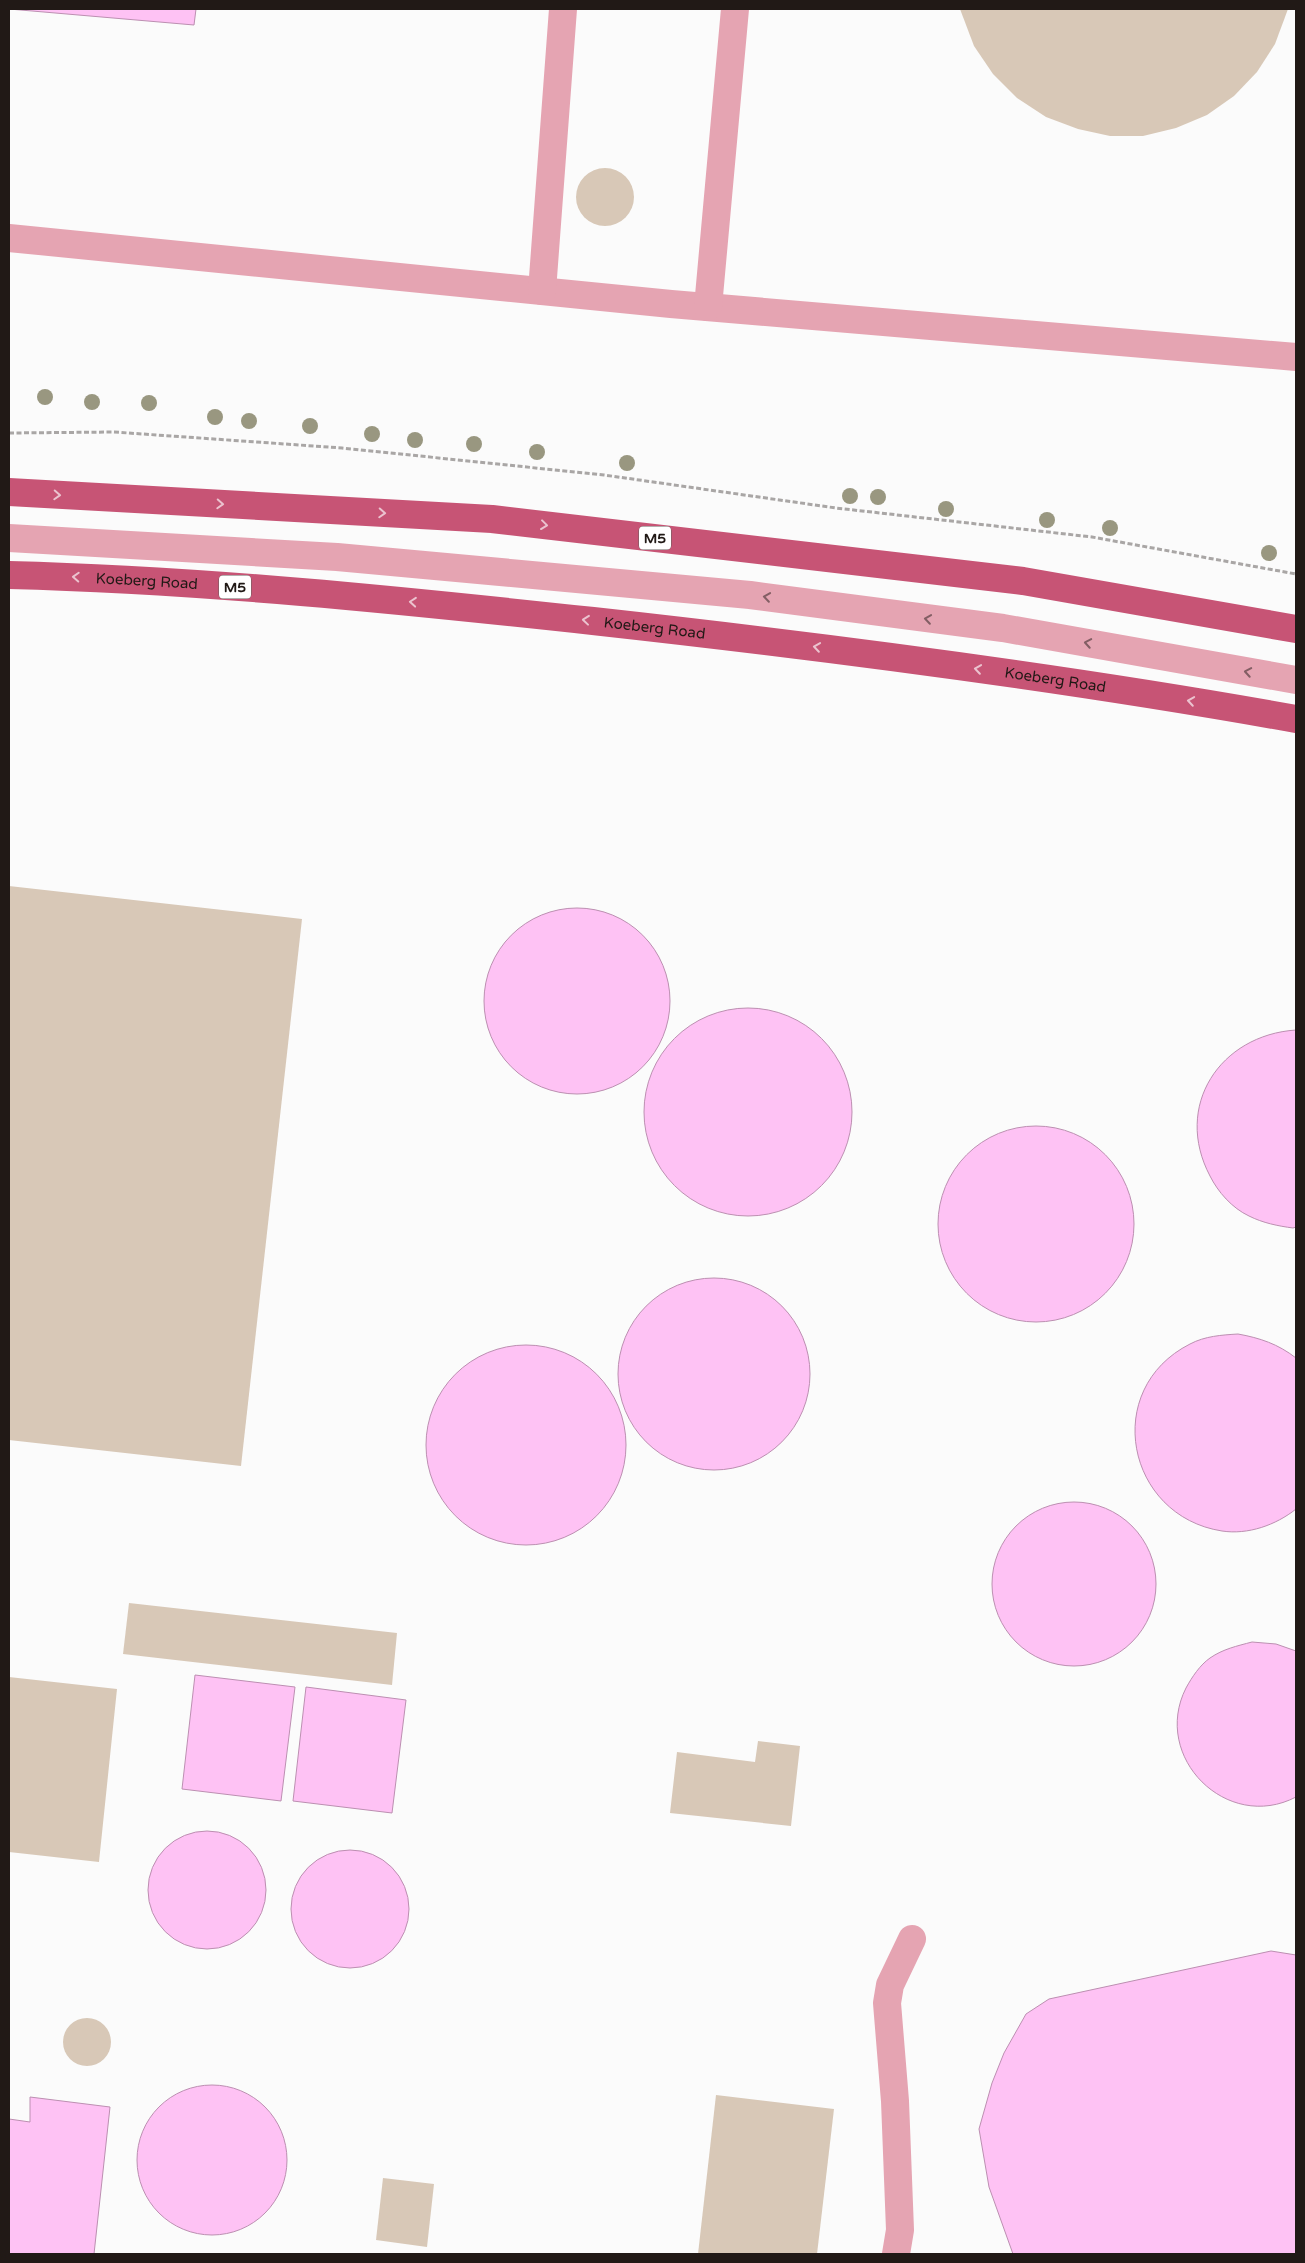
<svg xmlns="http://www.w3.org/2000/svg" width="1305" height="2263" viewBox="0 0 1305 2263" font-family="'Varela Round',sans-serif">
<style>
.water{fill:#fec2f4;stroke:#bc8fb1}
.building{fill:#d8c8b7}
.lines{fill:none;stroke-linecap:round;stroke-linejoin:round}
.path{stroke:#a9a6a5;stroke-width:3;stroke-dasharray:5 2.5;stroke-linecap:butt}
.minor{stroke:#e5a4b2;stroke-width:28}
.major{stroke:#c75475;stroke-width:28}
.tree{fill:#999780}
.oneway{stroke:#ebc3cf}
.oneway2{stroke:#835e64}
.labels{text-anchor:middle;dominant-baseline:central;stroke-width:4;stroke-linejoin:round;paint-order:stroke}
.shield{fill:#fff;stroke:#645e5c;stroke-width:1}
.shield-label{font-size:14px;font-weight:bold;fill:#211916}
.street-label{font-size:15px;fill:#211916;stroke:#fff}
</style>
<rect width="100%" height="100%" fill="#fbfbfb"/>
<g class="water">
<path d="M9,9H196L194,25Z"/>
<circle cx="577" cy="1001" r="93"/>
<circle cx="748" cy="1112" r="104"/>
<path d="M1296,1030V1227L1293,1228C1278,1226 1263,1223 1249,1216C1232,1208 1218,1192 1210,1176C1173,1106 1220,1035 1296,1030Z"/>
<circle cx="1036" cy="1224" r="98"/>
<circle cx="714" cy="1374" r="96"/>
<path d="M1238,1334C1260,1338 1278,1344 1296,1358V1509C1276,1525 1248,1535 1222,1531C1126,1516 1101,1389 1190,1344C1205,1336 1222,1335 1238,1334Z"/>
<circle cx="526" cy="1445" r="100"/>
<circle cx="1074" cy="1584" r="82"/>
<path d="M1252,1642L1276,1644L1296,1651V1797C1227,1833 1151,1757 1186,1688C1192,1677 1200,1665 1210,1658C1223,1649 1237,1646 1252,1642Z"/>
<path d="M195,1675L295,1687L281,1801L182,1789Z"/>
<path d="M306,1687L406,1700L392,1813L293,1801Z"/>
<circle cx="207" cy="1890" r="59"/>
<circle cx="350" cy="1909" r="59"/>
<path d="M1271,1951L1296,1955V2254H1013L989,2187L979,2129L992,2083L1004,2053L1026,2014L1049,1999Z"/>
<circle cx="212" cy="2160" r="75"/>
<path d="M30,2097L110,2107L94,2254H9V2119L30,2122Z"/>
</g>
<g class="building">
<path d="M960,9H1288L1275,44L1257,72L1234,96L1207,115L1176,128L1143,136H1110L1078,129L1046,117L1017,98L993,74L974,46Z"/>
<circle cx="605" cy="197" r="29"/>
<path d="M9,886L302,919L241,1466L9,1440Z"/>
<path d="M129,1603L397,1633L392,1685L123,1654Z"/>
<path d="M9,1677L117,1689L99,1862L9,1852Z"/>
<path d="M758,1741L800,1746L791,1826L670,1813L677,1752L755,1762Z"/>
<circle cx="87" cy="2042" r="24"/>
<path d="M716,2095L834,2109L817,2254H698Z"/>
<path d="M383,2178L434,2184L427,2247L376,2240Z"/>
</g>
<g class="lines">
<path class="path" d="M9,433L114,432L342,448L604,475L836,508L1092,537L1296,574"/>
<g class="minor">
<path d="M9,238L671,304L1296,357"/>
<path d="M542,291L563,9"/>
<path d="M708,307L735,9"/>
<path d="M9,538L337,557L750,595L1003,628L1296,680"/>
<path d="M896,2254L900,2230L895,2101L887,2003L890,1985L912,1939"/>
</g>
<g class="major">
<path d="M9,492L492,519L1023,581L1296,629"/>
<path id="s1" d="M9,575C204,580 399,600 593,621C828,647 1063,677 1296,719"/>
</g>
</g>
<g class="tree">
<circle cx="45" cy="397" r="8"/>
<circle cx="92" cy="402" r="8"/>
<circle cx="149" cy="403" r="8"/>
<circle cx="215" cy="417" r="8"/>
<circle cx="249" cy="421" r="8"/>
<circle cx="310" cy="426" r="8"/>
<circle cx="372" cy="434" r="8"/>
<circle cx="415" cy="440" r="8"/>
<circle cx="474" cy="444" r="8"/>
<circle cx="537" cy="452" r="8"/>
<circle cx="627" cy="463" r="8"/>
<circle cx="850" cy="496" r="8"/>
<circle cx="878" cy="497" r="8"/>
<circle cx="946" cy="509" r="8"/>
<circle cx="1047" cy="520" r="8"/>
<circle cx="1110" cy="528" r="8"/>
<circle cx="1269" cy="553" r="8"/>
</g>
<defs><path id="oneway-chevron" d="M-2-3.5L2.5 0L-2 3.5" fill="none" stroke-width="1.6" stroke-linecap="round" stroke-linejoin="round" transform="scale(1.25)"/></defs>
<g class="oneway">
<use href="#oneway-chevron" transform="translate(57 495) rotate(3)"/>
<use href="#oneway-chevron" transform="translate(220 504) rotate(3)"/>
<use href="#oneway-chevron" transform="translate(382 513) rotate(3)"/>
<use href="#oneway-chevron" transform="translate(544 525) rotate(7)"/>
<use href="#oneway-chevron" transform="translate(76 577) rotate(-177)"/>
<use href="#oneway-chevron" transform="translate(413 602) rotate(-175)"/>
<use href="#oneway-chevron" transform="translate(586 620) rotate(-174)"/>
<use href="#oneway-chevron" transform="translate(817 647) rotate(-172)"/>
<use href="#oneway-chevron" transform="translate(978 669) rotate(-172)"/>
<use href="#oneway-chevron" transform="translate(1191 701) rotate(-171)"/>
</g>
<g class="oneway2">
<use href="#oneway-chevron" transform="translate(767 597) rotate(-172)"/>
<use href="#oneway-chevron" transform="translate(928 619) rotate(-172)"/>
<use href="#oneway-chevron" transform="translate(1088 643) rotate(-170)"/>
<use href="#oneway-chevron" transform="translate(1248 672) rotate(-170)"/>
</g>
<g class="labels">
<g class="shield">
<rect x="639" y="526.5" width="32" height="23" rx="4"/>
<rect x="219" y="575.5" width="32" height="23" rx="4"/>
</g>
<g class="shield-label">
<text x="655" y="538">M5</text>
<text x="235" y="587">M5</text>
</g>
<g class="street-label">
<text stroke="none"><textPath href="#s1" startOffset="138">Koeberg Road</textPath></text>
<text stroke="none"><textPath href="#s1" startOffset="648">Koeberg Road</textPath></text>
<text stroke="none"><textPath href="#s1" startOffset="1052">Koeberg Road</textPath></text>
</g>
</g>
<rect width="1305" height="2263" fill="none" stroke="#211916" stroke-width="20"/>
</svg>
